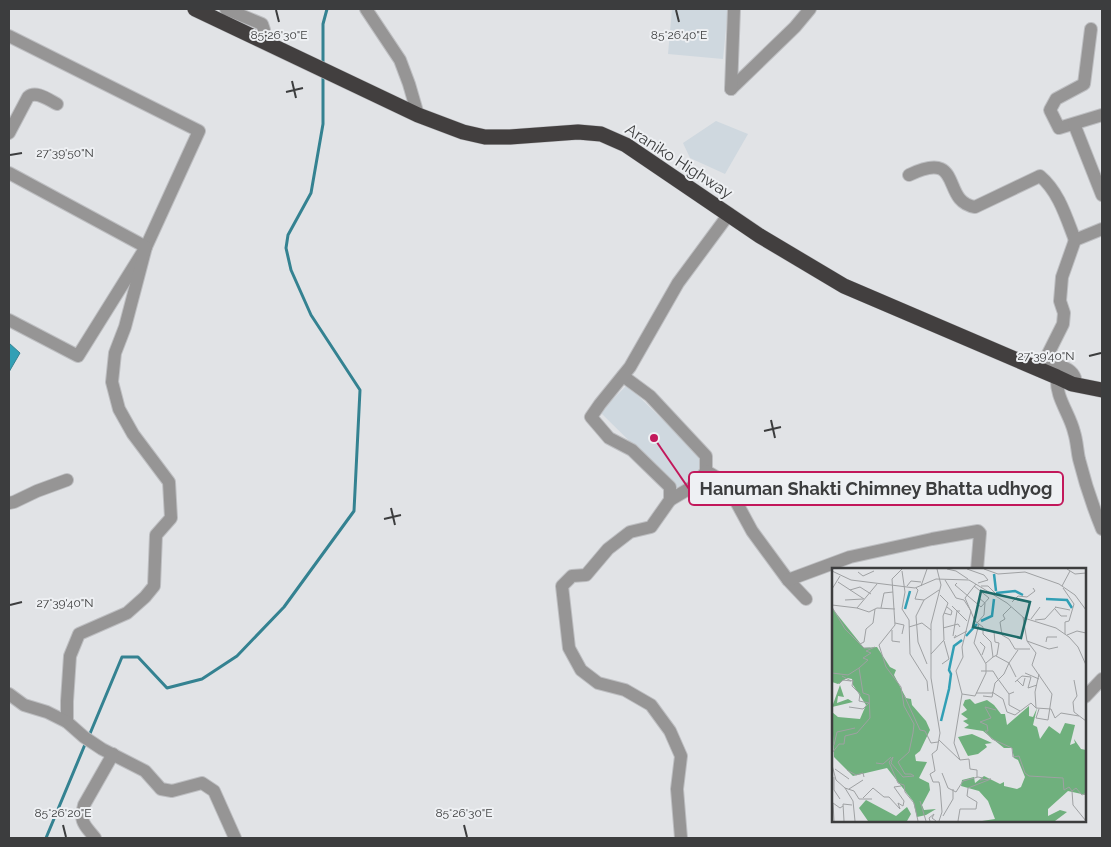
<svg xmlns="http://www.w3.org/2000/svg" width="1111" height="847" viewBox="0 0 1111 847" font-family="Raleway,sans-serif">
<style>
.built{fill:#cfd8df}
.water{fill:#319fb5;stroke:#348291}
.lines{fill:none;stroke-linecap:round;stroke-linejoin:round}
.stream{stroke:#348291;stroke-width:3}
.minor-casing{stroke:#bdbec1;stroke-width:14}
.highway-casing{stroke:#bdbec1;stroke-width:16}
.minor{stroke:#969595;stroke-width:12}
.highway{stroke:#423f3f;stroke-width:15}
.ticks{fill:none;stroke:#3c3d3e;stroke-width:2}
.labels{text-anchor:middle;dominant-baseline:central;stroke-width:4;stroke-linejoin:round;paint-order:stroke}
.street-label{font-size:16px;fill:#3c3d3e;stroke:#eef0f3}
.inset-river{fill:none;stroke:#319fb5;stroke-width:2.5}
.inset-road{fill:none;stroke:#9fa1a3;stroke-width:1}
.view{fill:#1e6b69;fill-opacity:0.15;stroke:#1e6b69;stroke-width:2.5}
.inset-edge{fill:none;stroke:#3c3d3e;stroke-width:2.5}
.ticks-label{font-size:12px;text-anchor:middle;fill:#3c3d3e;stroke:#eef0f3;stroke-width:4;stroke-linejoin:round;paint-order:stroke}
.leader{fill:none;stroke:#c2185b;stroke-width:2}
.callout-dot{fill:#c2185b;stroke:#eef0f3;stroke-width:2}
.callout{fill:#eef0f3;stroke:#c2185b;stroke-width:2}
.callout-label{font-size:18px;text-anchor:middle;font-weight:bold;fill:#3c3d3e}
</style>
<rect width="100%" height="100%" fill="#e1e3e6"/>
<g class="built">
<path d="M672,9H728L723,59L668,54Z"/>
<path d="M716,121L748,134L725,174L690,158L683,143Z"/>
<path d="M627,385L708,464L681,492L600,412Z"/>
</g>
<path class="water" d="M9,343L20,353L9,372Z"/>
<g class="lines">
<g class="stream">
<path d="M323,64V24L327,9"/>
<path d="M89,736L122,657H138L167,688L202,679L237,656L284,607L354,511L360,390L311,315L291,270L286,248L288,235L311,193L323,124V75"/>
<path d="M46,838L86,742"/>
</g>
<g class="minor-casing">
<g id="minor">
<path d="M226,9L262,24L264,30L265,42"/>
<path d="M366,9L400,60L409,84L418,115"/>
<path d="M1091,29L1084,84L1056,99L1050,110L1059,128L1102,115"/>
<path d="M9,36L199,131L146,247L78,356L9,320"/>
<path d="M731,89L795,27L810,9"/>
<path d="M731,89L734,9"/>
<path d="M1074,124L1102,195"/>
<path d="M9,133L28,97C36,90 49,100 57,104"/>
<path d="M9,173L146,247L125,327L115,353L112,382L119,409L133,434L169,482L171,518L156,535L154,586L145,597L127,613L79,634L70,656L67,701V722"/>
<path d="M909,175C965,148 940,202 975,207L1040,176C1059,192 1066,217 1075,240"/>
<path d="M623,376L650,396L706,456V471L697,484L670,500"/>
<path d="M1057,377C1055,397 1070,414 1074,432C1077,441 1077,450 1079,459C1085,483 1093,507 1102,529"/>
<path d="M1072,384L1075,378C1070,365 1055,367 1046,358L1063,324L1064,313L1060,301L1062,277L1075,240L1102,229"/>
<path d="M706,471L726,483L752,531L788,580L806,599"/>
<path d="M9,503L14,502L37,491L67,480"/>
<path d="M788,580L850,557L932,539L978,531L980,533L977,570"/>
<path d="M9,694L24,705L47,712L67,722L84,737L102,749L145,771L161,789L172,791L202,783L214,791L235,838"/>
<path d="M1085,697L1102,679"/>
<path d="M95,838C85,825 79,823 84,805L113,754"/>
<path d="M681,838L677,789L681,756L670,731L651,705L625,690L598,683L581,670L569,648L562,586L572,576L586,575L608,549L630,532L651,527L670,500V487L632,450L609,438L591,417L600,404L630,367L678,283L729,214"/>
</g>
</g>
<g class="highway-casing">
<path id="highway" d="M195,9L418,115L463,132L485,137H510L578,132L601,134L626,145L760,236L844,286L1057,377L1072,384L1102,390"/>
</g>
<use href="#minor" class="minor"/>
<use href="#highway" class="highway"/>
</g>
<path class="ticks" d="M276,10L279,22M676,10L679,22M292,81L296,98M286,92L303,88M10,155L22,153M1089,356L1101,353M771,420L775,438M764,431L781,427M391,508L395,525M384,519L401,515M10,605L22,602M63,825L66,837M464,825L467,837"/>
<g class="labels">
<g class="street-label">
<text transform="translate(679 161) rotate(33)">Araniko Highway</text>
</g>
</g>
<g transform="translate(832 568)">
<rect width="254" height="254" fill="#e1e3e6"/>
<path d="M0,40L32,80L45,79L58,99L64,102L62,107L74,130L79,131L80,137L94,153L98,162L88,183L83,187L84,193L95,194L87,210L97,215L98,222L90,237L92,242L104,241L94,247L85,249L81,233L55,200L21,208L2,189L0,144L6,149L28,151L34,137L21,117L20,111L15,110L6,116L0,114ZM8,117L12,129L6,128L5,135L16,131L21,134L0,139ZM138,131L143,136L155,132L162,137L169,146H173L175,157L197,138V148L201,149L205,140L201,157L205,159L208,171L217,158L228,166L233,155L243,157L238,177L243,175L242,171L249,181L254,182V227L236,223L216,241V248L228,242L235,244L223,253H150L163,251L156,233L147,223L129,218L130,212L142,209L143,215L152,208L168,216L172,214V218L185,221L189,219L193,209L186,192L182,190L180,180H172L151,163L132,160L137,157L131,153L136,151L129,146L135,142L131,137L133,132ZM140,166L160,175L153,176L155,179L146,186L136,188L126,169ZM34,232L64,248L75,239L79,246L75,253H36L27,240Z" fill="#6fb07d"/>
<path class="inset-river" d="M162,6L164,23M164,25L183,23L191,27M214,31L235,32L240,40M73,41L78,23M149,53L160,48L162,31M134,68L145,56M109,153L117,121L119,106L117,102L122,78L130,72"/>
<path class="inset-road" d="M70,1L60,11L63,57L47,77L54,99L69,119L72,138L82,156L81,165M105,1L109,17L99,56V110L108,165L105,182L100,186L103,203L98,206L101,214H107L108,219L110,244L107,253M115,1L124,3L136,11M135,1L152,7L156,12L146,15M152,1L166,6L193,4L227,16L243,27L254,42M235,1L243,6L254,5M0,3L19,12L83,20L104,11L137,12L175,35L192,50L224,60L237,69L246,79L254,97M70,3L73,24L70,41L77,52L78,86L95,113L96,123M26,4L31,8L42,3M113,12L124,30L132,32L139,43M6,14L32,31M125,15L123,17L149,39L157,30L142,18M144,16L133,30L143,53L151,59V66L159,74L161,89L154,95M75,18L79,13L89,14M89,18L95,1M149,18H156L163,25M230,18L238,3M84,20L86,22L83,31L92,32L84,48L86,74L95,96M231,20L242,36L237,53L233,54V66M0,21L8,8M18,22L28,19L39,26M13,32L31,31M92,32L107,22M180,34L186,28L195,29L203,23L201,20M0,37L25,40L45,16M120,38L135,53M0,39L13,61L32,80H38M179,39L171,47L173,51L168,54L170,67L177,71L183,81H198M223,39L238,42M25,40L37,44L45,40L63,41M49,40L52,25L61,24M223,41L229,48H235M139,43L130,79L131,89L124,103L130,126L122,175L128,192L137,191L138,201L145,202V209M112,45L119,47L120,43L115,39M191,49L195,73L204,85L200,97L220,126L216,152L204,150L207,141M199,51L208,39M203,52L213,51L224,39M63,55L72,57L70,66M145,55L152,47L153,35L147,30M77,59L90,55L99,62M111,60L126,56L128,59M60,62V73L68,74M151,62L162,64L163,74L167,75L165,87L161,89M124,67L122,70L135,63M235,67L245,63L254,65M121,68L125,43H128M195,73L217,81L226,79M148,74L153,79L150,87M214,74L215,69H225M28,76L32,74L34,61L41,55L43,41M99,86L112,72L111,48L116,35L108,27M164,88L177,95L184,109M177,95L186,82M110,96L117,91L112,73M149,103H161L166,111M0,105L16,107L27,100M193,105L207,111M166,111L177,126L182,124M185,112L191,118L193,110M242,112L245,128L241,134L242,144L254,153M183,114L190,108L199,109L196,120L205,117M7,116L11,112L19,113L10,108M160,124L171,131L175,144L183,147L199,135L204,140L219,141L223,150L229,145L247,148M144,125H161M130,126L143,128L154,105V96L142,75L147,56M177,126V137L188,143M72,127L88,162L93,163L99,175L106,174M151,128L160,129L163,115L172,106L177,95M17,139L31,141L37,135L27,133L28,126L20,118L21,112L19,113M204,140L203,124L207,106M164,142L153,139L159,150L148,154L155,157L156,163H153L160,171L180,180L181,189L187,188L193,205L197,208L231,210L232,222L237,219L240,223L244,220L250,227L254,225M81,165L77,184L66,194L73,206H79L82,208L71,209L59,195L61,189L57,194L66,215L72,217L73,224L82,235L86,253M107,172L128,192M2,177L5,164L23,160M0,185L7,176H12L13,168L25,165L38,150L37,127L31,125L27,100L36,92L31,90L39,85L34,83L43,79M44,195L51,196L59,189M0,197L4,212L13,220L21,233L23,253M3,201L17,211M15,202L24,207L31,205L32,209M110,205L116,220L124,224L131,213L146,209L151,210L148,212L159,211L136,220L135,228L145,234L144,241H128L126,253M2,209V222L8,231M13,220L22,223L27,231H40M17,221L31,212M240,223L241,237L254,253M31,230L41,220L52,229H57L68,241L66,235L71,238L72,233L62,219L69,218M88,233L94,253M111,248L121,231V221M2,253L1,235L8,240L11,238M12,253L11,236L20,237M98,253L97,250L102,246L100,250L104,253"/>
<path class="view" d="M149,23L198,34L189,70L141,59Z"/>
<rect width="254" height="254" class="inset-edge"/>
</g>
<g class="ticks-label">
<text x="279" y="39">85°26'30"E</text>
<text x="679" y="39">85°26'40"E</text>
<text x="65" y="157">27°39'50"N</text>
<text x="1046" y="360">27°39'40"N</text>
<text x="65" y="607">27°39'40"N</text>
<text x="63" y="817">85°26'20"E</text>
<text x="464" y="817">85°26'30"E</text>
</g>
<path class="leader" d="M654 438L689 489"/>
<circle class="callout-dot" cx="654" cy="438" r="5"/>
<rect class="callout" x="689" y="472" width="374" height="33" rx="5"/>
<g class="callout-label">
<text x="876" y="495">Hanuman Shakti Chimney Bhatta udhyog</text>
</g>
<rect width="1111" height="847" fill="none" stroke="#3c3d3e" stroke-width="20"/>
</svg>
